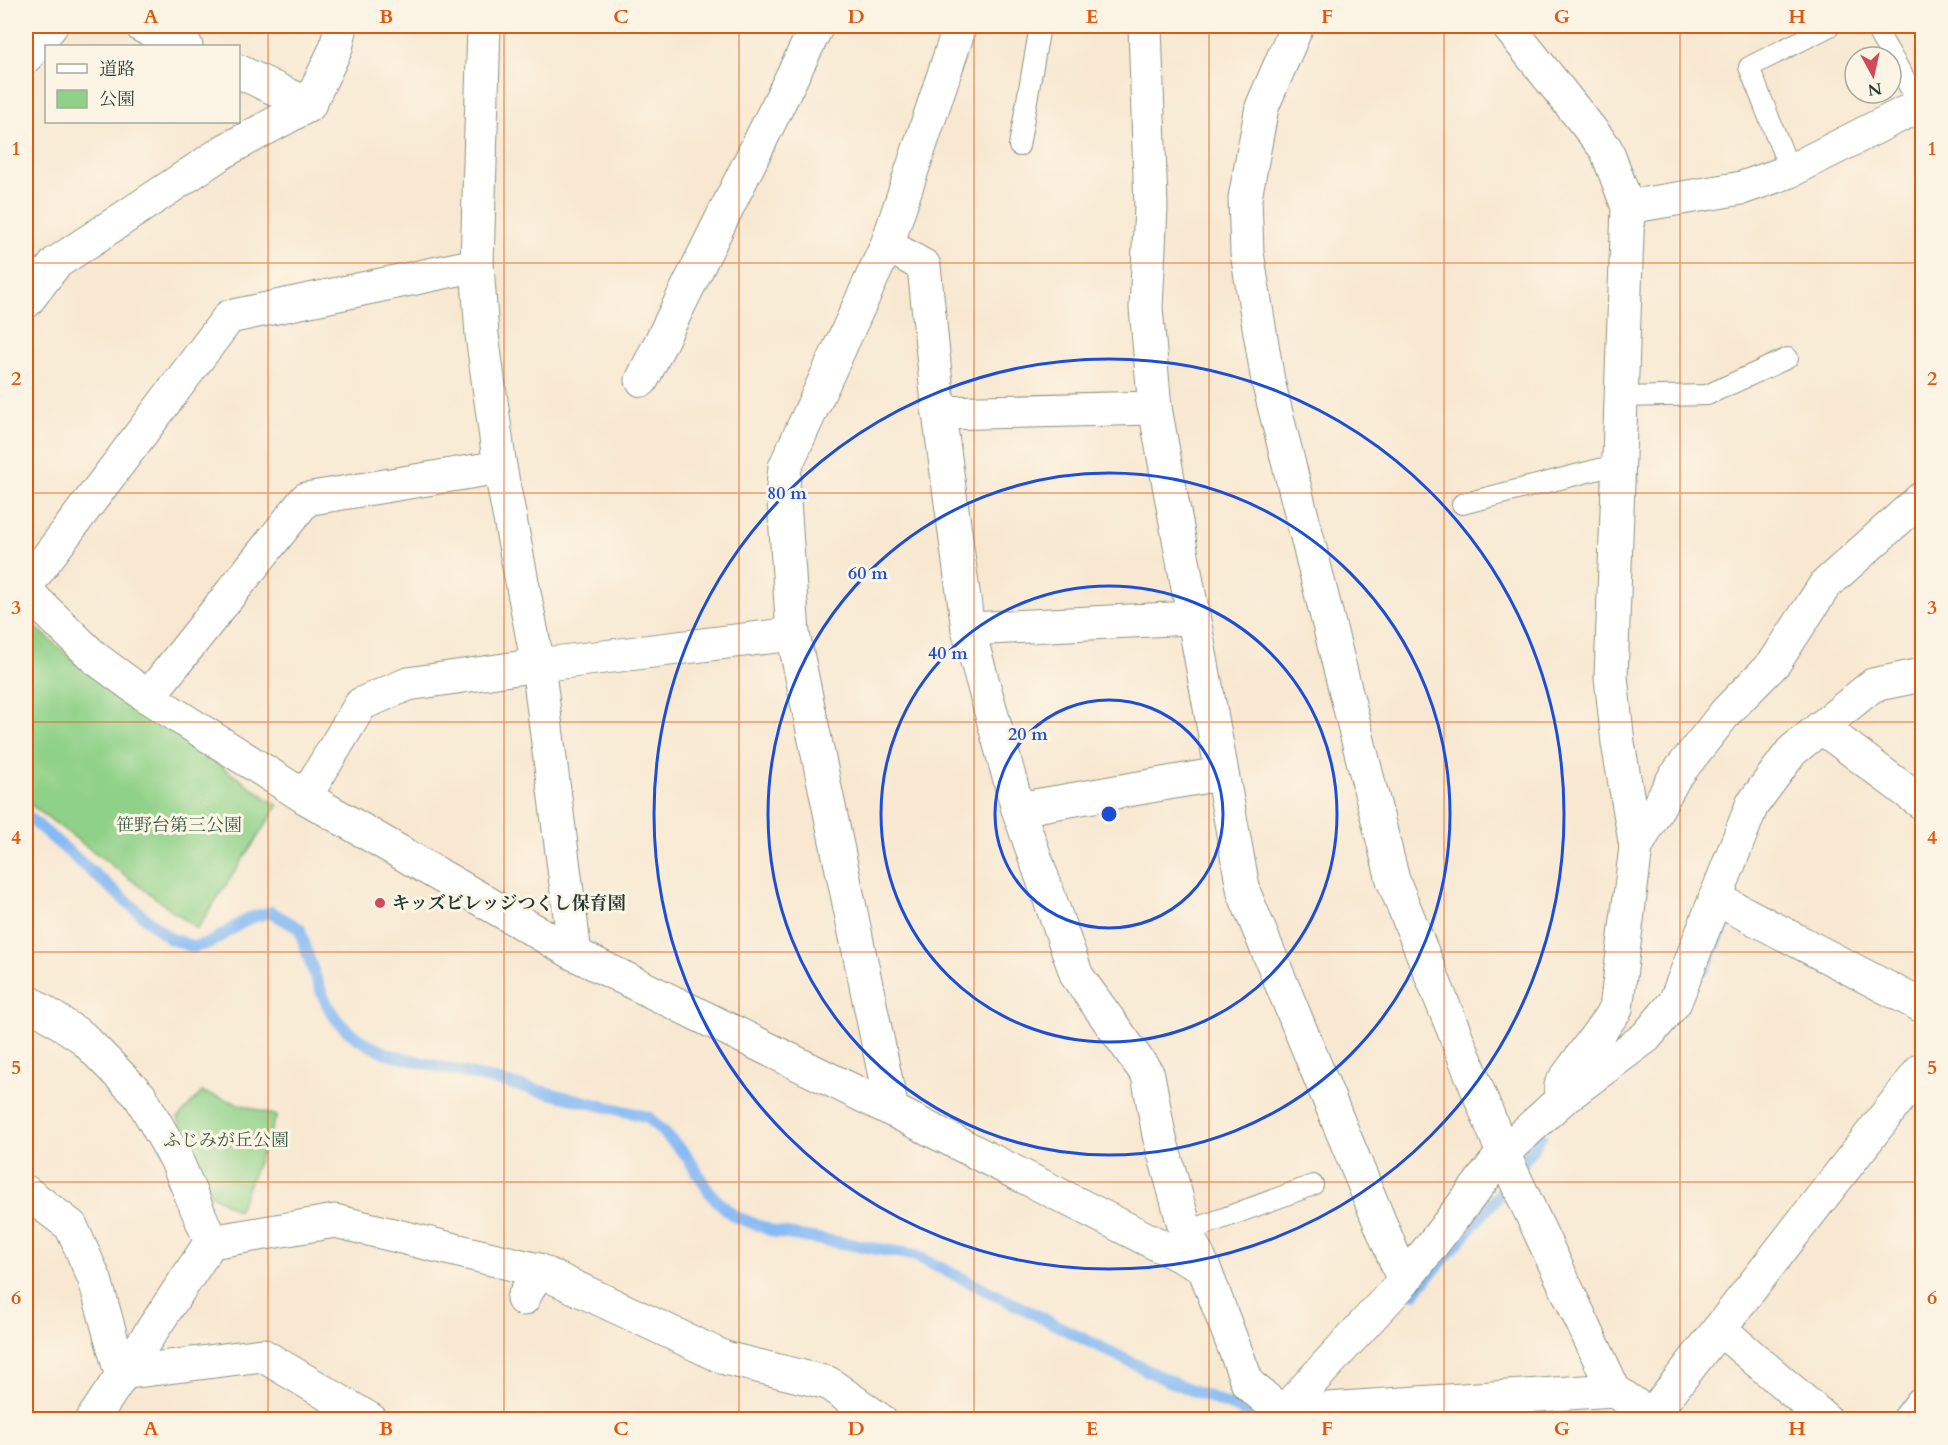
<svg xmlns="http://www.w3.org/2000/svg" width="1948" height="1445" viewBox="0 0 1948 1445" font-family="Cardo,'Noto Serif JP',serif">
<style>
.green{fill:#8fd188;stroke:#57875e;stroke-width:1.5}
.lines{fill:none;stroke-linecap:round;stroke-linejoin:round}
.stream{stroke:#86baf4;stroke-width:12}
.service-casing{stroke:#8c9282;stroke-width:22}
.minor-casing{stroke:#8c9282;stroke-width:35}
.service{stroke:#fff;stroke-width:20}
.minor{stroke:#fff;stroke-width:33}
.grid{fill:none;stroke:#de580e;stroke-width:1.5;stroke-opacity:0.55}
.ring{fill:none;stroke:#1d4ed8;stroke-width:3}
.poi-dot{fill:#d1495b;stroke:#fcf5e5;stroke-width:2}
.labels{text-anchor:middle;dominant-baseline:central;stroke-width:6;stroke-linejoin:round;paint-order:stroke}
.park-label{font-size:18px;fill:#355b45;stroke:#fcf5e5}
.poi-label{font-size:18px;font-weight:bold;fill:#1f3d34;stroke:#fcf5e5;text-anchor:start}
.centre{fill:#1d4ed8;stroke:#fcf5e5;stroke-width:3}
.ring-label{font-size:18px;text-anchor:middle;font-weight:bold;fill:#1d4ed8;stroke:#fcf5e5;stroke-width:6;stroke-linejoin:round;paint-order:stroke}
.neatline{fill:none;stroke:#de580e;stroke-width:2}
.grid-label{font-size:20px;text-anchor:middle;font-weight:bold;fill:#de580e}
</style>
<rect width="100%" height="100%" fill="#fcf5e5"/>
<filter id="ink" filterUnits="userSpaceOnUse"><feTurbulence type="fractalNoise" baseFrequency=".0167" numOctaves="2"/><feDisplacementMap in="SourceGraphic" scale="12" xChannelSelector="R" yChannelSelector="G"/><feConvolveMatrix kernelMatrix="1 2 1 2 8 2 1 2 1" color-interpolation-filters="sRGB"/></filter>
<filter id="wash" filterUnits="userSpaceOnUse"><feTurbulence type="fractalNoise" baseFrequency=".008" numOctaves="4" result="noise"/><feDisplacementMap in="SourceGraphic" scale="24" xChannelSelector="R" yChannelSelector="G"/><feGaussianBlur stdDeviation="1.35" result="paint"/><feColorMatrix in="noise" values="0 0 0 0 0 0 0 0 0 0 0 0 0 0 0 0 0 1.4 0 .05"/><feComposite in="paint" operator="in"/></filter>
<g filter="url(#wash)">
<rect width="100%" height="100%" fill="#f8e8d1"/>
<g class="green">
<path d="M26,618L85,671L278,806L197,929L26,801Z"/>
<path d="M202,1092L277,1116L238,1211L212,1195L203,1186L178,1118Z"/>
</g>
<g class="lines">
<g class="stream">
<path d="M26,815L169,938L194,947L211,942L249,918L271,912L300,929C305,949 322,1000 334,1016C348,1035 370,1047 391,1055L648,1117L686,1155L712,1196L734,1216L775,1232L915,1255L1169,1381L1247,1412"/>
<path d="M1705,969L1731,908"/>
<path d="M1414,1293L1501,1193L1541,1137"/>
</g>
</g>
</g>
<g filter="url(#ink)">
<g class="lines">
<g class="service-casing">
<g id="service">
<path d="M1874,26L1920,105"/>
<path d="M1019,146L1040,26"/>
<path d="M1790,171L1749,67L1830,26"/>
<path d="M1621,397L1707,395L1788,358"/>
<path d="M1462,504L1619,464"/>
<path d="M1186,1232L1313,1185"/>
</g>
</g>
<g class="minor-casing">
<g id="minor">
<path d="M142,26L186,46"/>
<path d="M484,26L477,265L482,335L500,467L538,665L575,954"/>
<path d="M1145,26L1151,207L1146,308L1155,408L1244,893L1404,1281"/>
<path d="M1297,26L1262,107L1245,198L1247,253L1268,381L1393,880L1503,1153L1614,1390L1650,1415"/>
<path d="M1508,26L1606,149L1628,207L1611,677L1618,743L1636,847L1616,1009L1561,1085L1560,1101"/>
<path d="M26,57L51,26"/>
<path d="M238,71L309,105"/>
<path d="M1628,207L1742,188L1790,171L1922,104"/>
<path d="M887,245L924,266L939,413L968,629L1018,809L1077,976L1148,1075L1159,1135L1186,1232L1204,1268L1248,1384L1282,1412L1614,1390"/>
<path d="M26,302L56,263L226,150L309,105L336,48L341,26"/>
<path d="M642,380L817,26"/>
<path d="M939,413L1155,408"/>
<path d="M26,586L229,317L477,265"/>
<path d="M26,591L95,658L148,697L305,797L361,704L408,684L538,665L793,634"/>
<path d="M968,629L1191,618"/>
<path d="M148,697L306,499L500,467"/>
<path d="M1821,727L1922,803"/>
<path d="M305,797L575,954L892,1110L1204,1268"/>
<path d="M1018,809L1220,774"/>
<path d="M1636,847L1674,778L1726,712L1775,662L1825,585L1922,498"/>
<path d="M1715,898L1922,1006"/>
<path d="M26,1000L82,1037L140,1096L176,1159L211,1242"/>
<path d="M892,1110L793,634L783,486L785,467L887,245L960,26"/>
<path d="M26,1192L71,1226L95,1280L121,1373L262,1355L371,1420"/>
<path d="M523,1299L538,1270"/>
<path d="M1720,1329L1826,1420"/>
<path d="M92,1420L211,1242L335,1221L538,1270L725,1358L828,1383L880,1420"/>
<path d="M1276,1420L1404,1281L1503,1153L1560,1101L1646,1037L1675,1002L1752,805L1792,751L1873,685L1922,675"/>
<path d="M1648,1420L1922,1069"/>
<path d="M1909,1420L1922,1403"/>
</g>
</g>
<use href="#service" class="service"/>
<use href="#minor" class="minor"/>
</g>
</g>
<path class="grid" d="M268,26V1420M504,26V1420M739,26V1420M974,26V1420M1209,26V1420M1444,26V1420M1680,26V1420M26,263H1922M26,493H1922M26,722H1922M26,952H1922M26,1182H1922"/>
<g class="ring">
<circle cx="1109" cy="814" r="114"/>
<circle cx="1109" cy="814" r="228"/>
<circle cx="1109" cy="814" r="341"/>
<circle cx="1109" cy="814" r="455"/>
</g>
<circle class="poi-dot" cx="380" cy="903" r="6"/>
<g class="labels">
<g class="park-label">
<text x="179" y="825">笹野台第三公園</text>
<text x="226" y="1140">ふじみが丘公園</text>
</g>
<g class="poi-label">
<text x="392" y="903">キッズビレッジつくし保育園</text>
</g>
</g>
<circle cx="1109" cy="814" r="9" class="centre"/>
<g class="ring-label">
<text x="787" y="499">80 m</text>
<text x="868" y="579">60 m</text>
<text x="948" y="659">40 m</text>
<text x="1028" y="740">20 m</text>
</g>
<rect width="1948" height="1445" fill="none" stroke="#fcf5e5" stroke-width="66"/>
<rect x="45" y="45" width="195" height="78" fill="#fcf5e5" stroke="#a4ab9e" stroke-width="1.5"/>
<rect x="57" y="64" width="30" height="9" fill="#ffffff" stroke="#a4ab9e" stroke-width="1.5"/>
<text x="99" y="75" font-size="18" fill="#1f3d34">道路</text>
<rect x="57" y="90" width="30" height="18" fill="#8fd188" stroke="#a4ab9e" stroke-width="1.5"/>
<text x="99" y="105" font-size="18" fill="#1f3d34">公園</text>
<g transform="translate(1873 75) rotate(172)"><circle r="28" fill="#fcf5e5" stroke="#a4ab9e" stroke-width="1.5"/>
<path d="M0-4.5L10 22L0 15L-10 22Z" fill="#d1495b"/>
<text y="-9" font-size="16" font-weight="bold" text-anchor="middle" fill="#1f3d34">N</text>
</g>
<rect x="33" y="33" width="1882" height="1379" class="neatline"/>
<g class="grid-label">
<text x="151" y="23">A</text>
<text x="386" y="23">B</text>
<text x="621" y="23">C</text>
<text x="856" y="23">D</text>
<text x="1092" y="23">E</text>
<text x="1327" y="23">F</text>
<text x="1562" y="23">G</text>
<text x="1797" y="23">H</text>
<text x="16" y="155">1</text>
<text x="1932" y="155">1</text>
<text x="16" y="385">2</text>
<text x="1932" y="385">2</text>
<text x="16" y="614">3</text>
<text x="1932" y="614">3</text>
<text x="16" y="844">4</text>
<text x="1932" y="844">4</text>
<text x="16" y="1074">5</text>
<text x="1932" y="1074">5</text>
<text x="16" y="1304">6</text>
<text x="1932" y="1304">6</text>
<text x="151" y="1435">A</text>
<text x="386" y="1435">B</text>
<text x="621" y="1435">C</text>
<text x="856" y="1435">D</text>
<text x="1092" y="1435">E</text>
<text x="1327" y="1435">F</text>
<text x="1562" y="1435">G</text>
<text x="1797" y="1435">H</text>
</g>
</svg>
